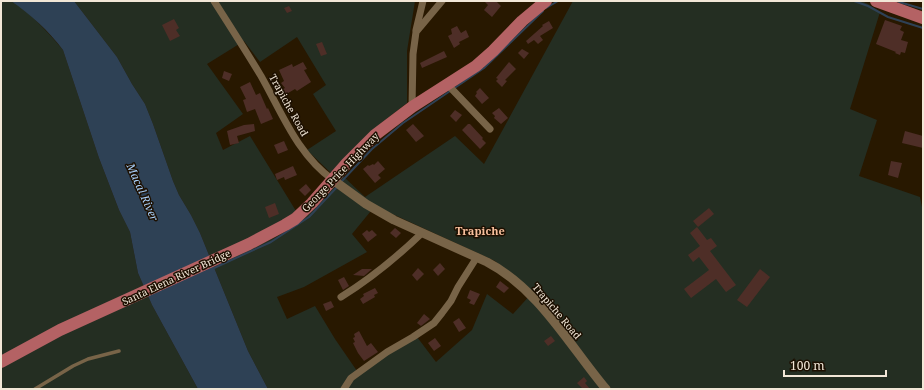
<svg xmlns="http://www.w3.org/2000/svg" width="924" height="390" viewBox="0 0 924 390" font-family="'Noto Serif',serif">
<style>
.green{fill:#242e22;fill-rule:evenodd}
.water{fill:#2e4155}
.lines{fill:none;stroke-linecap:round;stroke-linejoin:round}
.stream{stroke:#2e4155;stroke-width:2}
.building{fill:#4e2e27}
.service{stroke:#786448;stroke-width:3.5}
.minor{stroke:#786448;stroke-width:7}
.tertiary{stroke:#786448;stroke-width:9}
.trunk{stroke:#b46264;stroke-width:12}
.labels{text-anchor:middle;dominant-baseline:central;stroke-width:3;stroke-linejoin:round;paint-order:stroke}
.street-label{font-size:10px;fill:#f2e7d7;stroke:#1c0f00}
.water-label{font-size:11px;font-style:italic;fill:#a9d0fa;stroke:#1c0f00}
.neighbourhood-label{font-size:11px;font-weight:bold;fill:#f7bf9c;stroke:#1c0f00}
</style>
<rect width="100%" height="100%" fill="#281800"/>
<g class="green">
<path d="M1,1C4,1 8,0 10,1C23,4 55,40 63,50L99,158L119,210L130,232L138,273L152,305L198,389H1Z"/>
<path d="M74,1H415L407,51V103L380,124L331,173L307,150L336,131L313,94L326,85L297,37L260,62L244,41L207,64L243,114L216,133L223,150L250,136L296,211L252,248C263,243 275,238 285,232C307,218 327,196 343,176L365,197L455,136L484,164L573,1H861L868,4L880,12L850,109L877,120L859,176L920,197L923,212V389H268L248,351L200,233L191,215L179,195L173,181L153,124L145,104L132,84L117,57ZM375,206L495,261L532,293L513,314L487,294L472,330L436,362L414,333L357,371L335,339L315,306L287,319L277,297L304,287L367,252L352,234Z"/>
</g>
<path class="water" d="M11,1H74L117,57L132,84L145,104L153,124L173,181L179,195L191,215L200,233L248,351L268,389H198L152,305L138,273L130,232L119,210L99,158L63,50C49,31 30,14 11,1Z"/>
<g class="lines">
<g class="stream">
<path d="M854,1L868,6L888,17L923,28"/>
<path d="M899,2L923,9"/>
<path d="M546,8L558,1"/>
<path d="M341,182L372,149L403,123L484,68L543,11"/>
<path d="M214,268L271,242L309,217L337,187"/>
</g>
</g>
<g class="building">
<path d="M484,1H496L501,6L492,17L484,10L488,5Z"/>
<path d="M289,6L292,11L287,13L284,8Z"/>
<path d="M174,19L179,28L176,30L180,36L170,41L162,25Z"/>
<path d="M885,20L902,26L900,30L904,32L901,40L908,42L905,53L901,52L900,55L895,53L896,52L876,44Z"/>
<path d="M549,21L553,28L540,36L543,40L538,44L534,40L528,44L526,41L543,26L542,25Z"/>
<path d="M457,26L461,33L466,30L469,37L459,42L460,44L454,48L448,36L452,34L451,29Z"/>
<path d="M322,42L327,54L321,56L316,44Z"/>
<path d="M522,49L529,53L524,59L518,53Z"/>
<path d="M444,51L447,57L422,68L420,63Z"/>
<path d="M303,62L307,69L304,70L311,82L297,91L295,89L283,96L279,91L285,88L281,83L284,81L279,70L292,64L293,67Z"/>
<path d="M509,62L516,69L505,80L507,81L502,87L496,81L498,79L496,78Z"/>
<path d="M224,71L232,74L229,81L222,78Z"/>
<path d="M250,82L256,95L260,93L267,109L268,108L273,119L261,124L255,109L247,112L243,100L246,99L240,87Z"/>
<path d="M480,88L489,98L482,104L475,96L477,93L476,92Z"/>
<path d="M499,108L508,118L501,124L494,118L495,116L492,113Z"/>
<path d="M455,110L462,115L456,122L450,116Z"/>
<path d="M254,124L255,131L237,136L239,143L230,145L227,131L244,125Z"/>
<path d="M413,124L424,136L416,142L406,130Z"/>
<path d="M468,124H470L483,138L482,139L486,143L480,149L462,130Z"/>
<path d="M905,131L923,136V148L902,143Z"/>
<path d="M284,141L288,150L278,154L274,145Z"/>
<path d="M378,161L385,169L378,175L381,178L375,183L363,169L368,165L369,166L373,164L374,165Z"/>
<path d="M891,161L902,163L898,178L888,175Z"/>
<path d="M293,166L297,175L285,180L284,177L277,180L275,174Z"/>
<path d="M306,184L311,190L305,196L299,190Z"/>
<path d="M275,203L279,214L269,218L265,207Z"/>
<path d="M709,208L714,214L698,227L693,221Z"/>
<path d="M697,227L707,240L711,238L717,246L710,251L736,285L726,292L716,279L691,298L684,289L709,270L699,257L693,262L688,255L700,246L690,233Z"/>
<path d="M395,228L401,233L396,238L390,233Z"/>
<path d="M367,230L369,232L372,230L377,235L368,242L362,234Z"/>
<path d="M440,263L445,269L438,276L433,270Z"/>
<path d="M418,268L424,274L417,281L412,275Z"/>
<path d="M362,269H372L364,276L353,275Z"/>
<path d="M760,269L770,277L747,307L737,300Z"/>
<path d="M344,277L349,286L343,290L338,280Z"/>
<path d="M500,281L509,288L504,293L496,287Z"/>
<path d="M375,288L378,293L374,295L375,297L363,304L360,299L364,296L363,294Z"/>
<path d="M470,290L480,294L474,305L469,303L471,300L467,298Z"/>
<path d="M331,301L334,307L326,311L323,304Z"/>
<path d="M424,314L430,319L421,326L417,323Z"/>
<path d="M459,318L466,328L459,332L453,322Z"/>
<path d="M359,331L367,346L371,343L378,352L364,361L358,353L353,343L355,342L353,338L355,337L354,334Z"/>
<path d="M551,336L555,341L548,346L544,341Z"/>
<path d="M435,338L441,346L434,351L428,343Z"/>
<path d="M584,377L587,381L585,383L590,389H583L577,383Z"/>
</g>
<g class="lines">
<path class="service" d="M35,389L73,366L88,359L119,351"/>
<g class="minor">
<path d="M214,1C230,26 246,51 261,76C282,113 297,154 333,180"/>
<path d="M416,30L423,1"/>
<path d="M447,84L490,129"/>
<path d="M412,107L413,54L416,32L442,1"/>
<path d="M341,297C370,279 397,257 422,233"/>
<path d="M344,389L351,378L387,352L413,337L434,323L442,313L451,301L458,287L477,257"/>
</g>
<path class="tertiary" d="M333,180L366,204L394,220L487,262C539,289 569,345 606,389"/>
<g class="trunk">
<path d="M876,1L923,18"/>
<path d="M1,362L60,330L249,244L285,225L295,219L312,203L347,163L375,135L412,107L476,66L493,51L522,21L546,1"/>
</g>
</g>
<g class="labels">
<g class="street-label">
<text transform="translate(289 105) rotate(61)">Trapiche Road</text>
<text transform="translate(340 172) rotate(-46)">George Price Highway</text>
<text transform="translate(176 277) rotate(-25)">Santa Elena River Bridge</text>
<text transform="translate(557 311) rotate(50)">Trapiche Road</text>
</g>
<g class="water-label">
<text transform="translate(143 192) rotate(66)">Macal River</text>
</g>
<g class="neighbourhood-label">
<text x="480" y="230">Trapiche</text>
</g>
</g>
<rect width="924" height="390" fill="none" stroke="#f2e7d7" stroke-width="4"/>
<path d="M784 370v6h102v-6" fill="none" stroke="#f2e7d7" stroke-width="2"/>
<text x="790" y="370" font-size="12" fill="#f2e7d7" stroke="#1c0f00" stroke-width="3" paint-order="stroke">100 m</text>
</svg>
